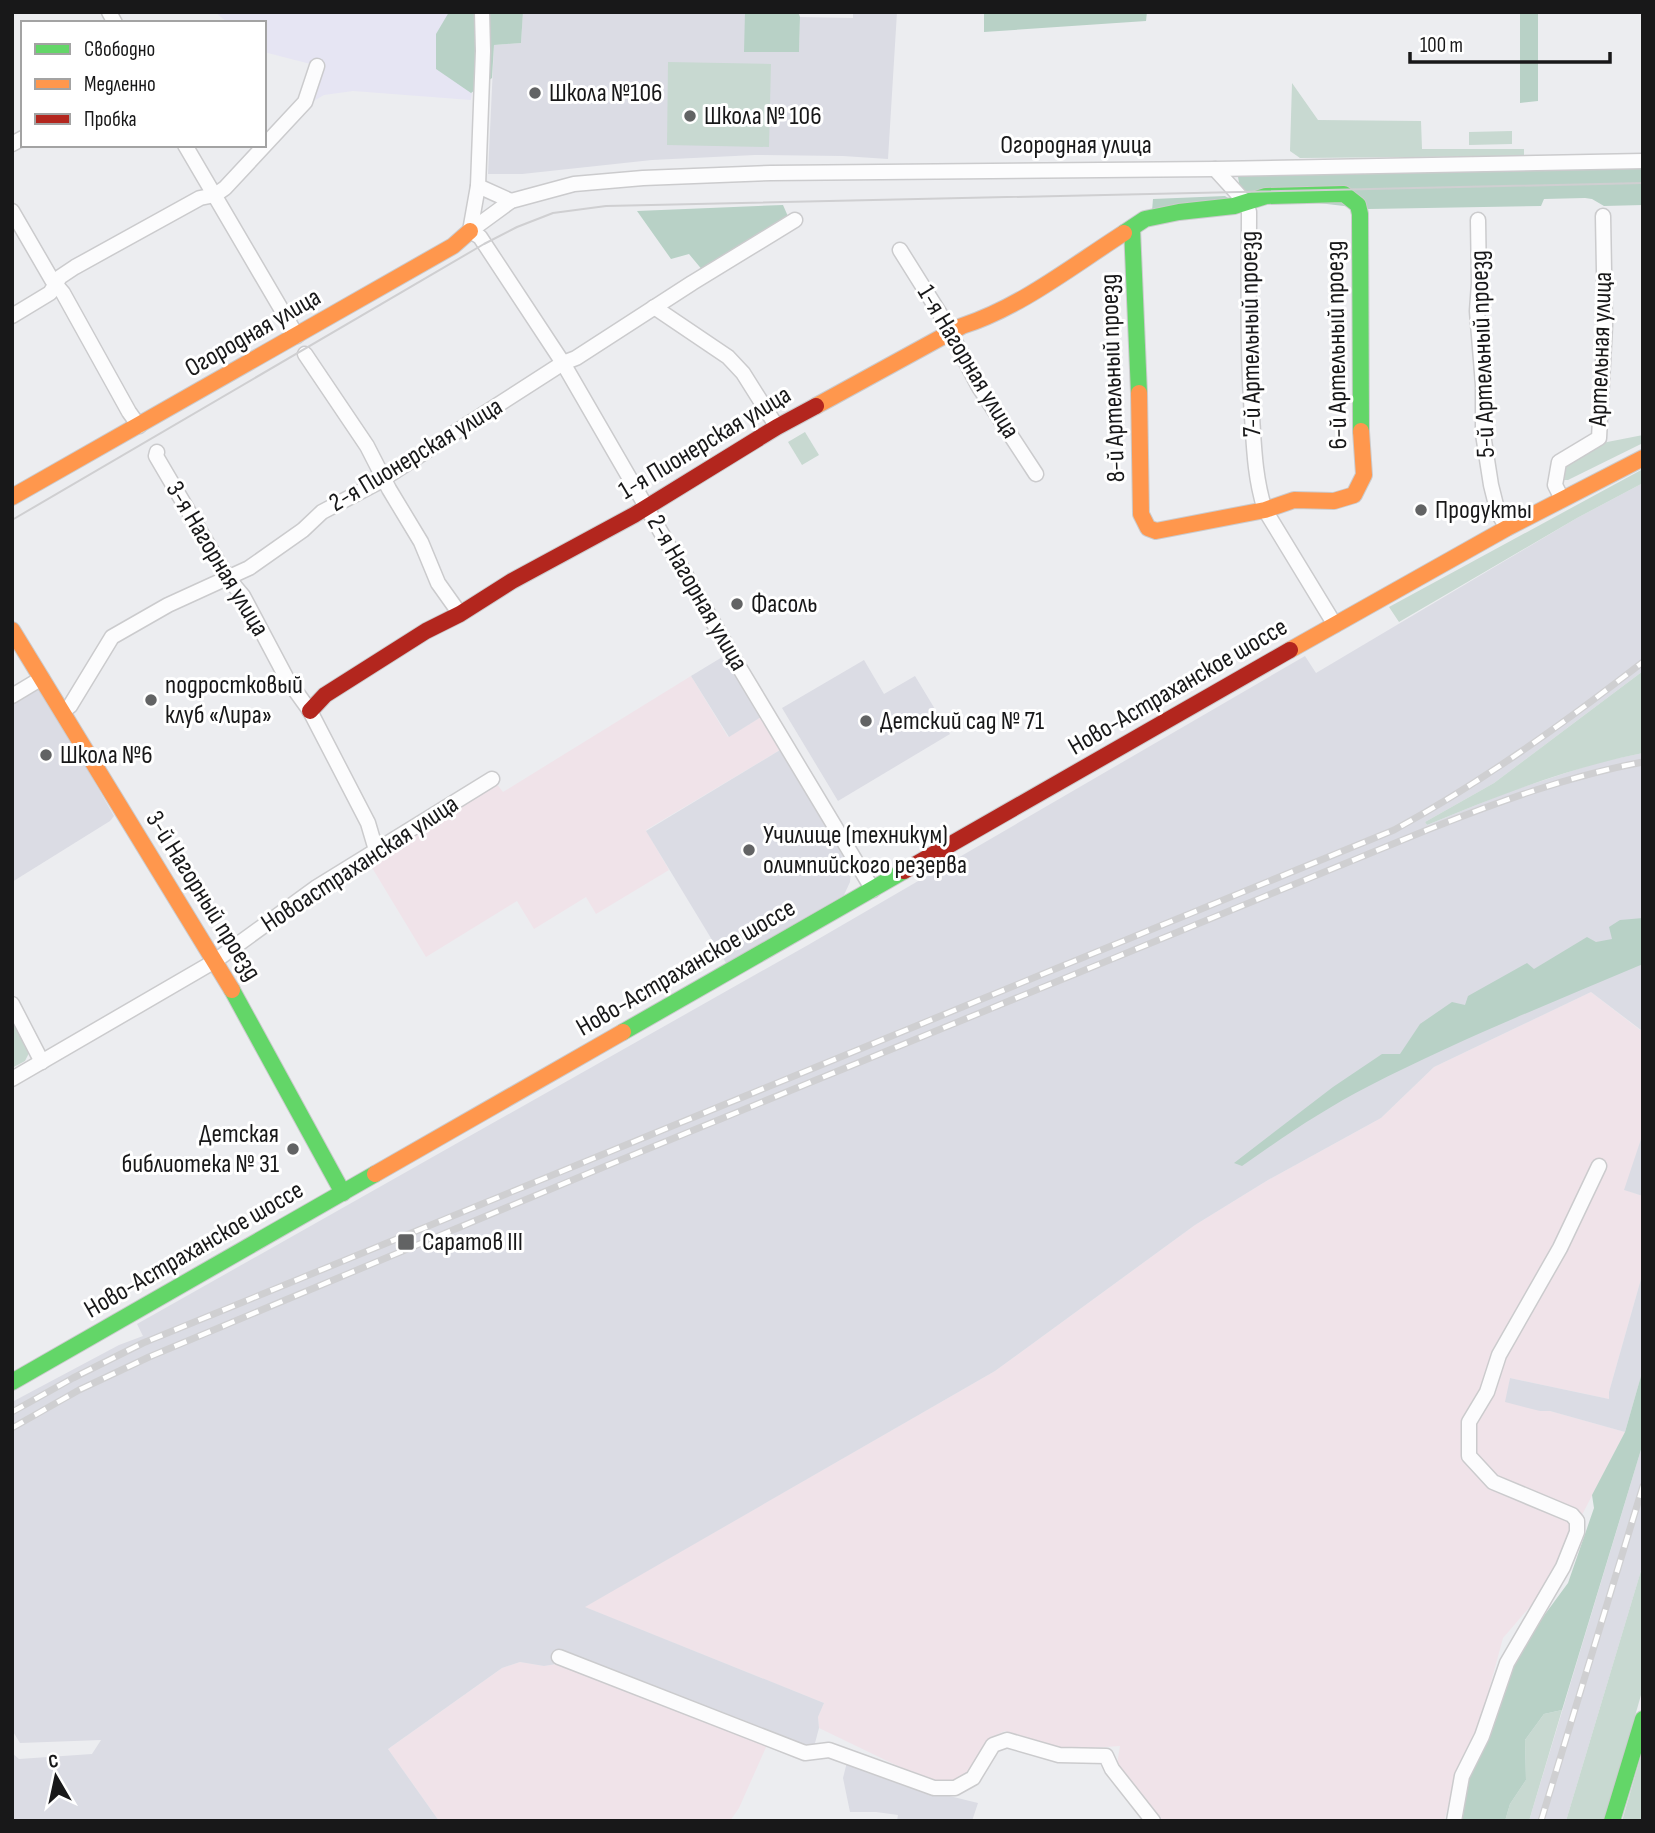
<svg xmlns="http://www.w3.org/2000/svg" width="1655" height="1833" viewBox="0 0 1655 1833" font-family="'Sofia Sans Condensed',sans-serif">
<style>
.commercial{fill:#f0e3e9}
.built{fill:#dbdce4}
.medical{fill:#e6e5f3}
.green{fill:#c8d9d1}
.forest{fill:#b8d1c6}
.lines{fill:none;stroke-linecap:round;stroke-linejoin:round}
.street-casing{stroke:#cbcbcd;stroke-width:17}
.fast-casing{stroke:#cbcbcd;stroke-width:18}
.slow-casing{stroke:#cbcbcd;stroke-width:18}
.jam-casing{stroke:#cbcbcd;stroke-width:18}
.street{stroke:#fcfcfd;stroke-width:14}
.fast{stroke:#63d668;stroke-width:16}
.slow{stroke:#ff974d;stroke-width:16}
.jam{stroke:#b3261e;stroke-width:16}
.tram{stroke:#cfcfd1;stroke-width:2}
.rail-casing{stroke:#cfcfd1;stroke-width:7}
.rail{stroke:#fff;stroke-width:4.5;stroke-dasharray:13;stroke-linecap:butt}
.poi-dot{fill:#626364;stroke:#fff;stroke-width:2.5}
.labels{text-anchor:middle;dominant-baseline:central;stroke-width:6;stroke-linejoin:round;paint-order:stroke}
.poi-label{font-size:26px;fill:#181819;stroke:#fff;text-anchor:start}
.street-label{font-size:26px;fill:#181819;stroke:#fff}
</style>
<rect width="100%" height="100%" fill="#ecedf0"/>
<g class="commercial">
<path d="M691,676L728,737L761,717L780,750L646,830L669,870L596,914L586,897L534,929L517,901L426,957L368,861L496,783L503,792Z"/>
<path d="M1591,992L1640,1030L1643,1027V1133L1625,1190L1643,1196V1272L1609,1392V1399L1510,1378L1508,1390L1540,1411H1550L1625,1432L1541,1594L1503,1638L1480,1723L1458,1772L1444,1821H1161L1117,1764L1120,1746L1060,1750L1005,1731L988,1739L968,1774L952,1783L935,1784L819,1728L818,1717L824,1703L584,1607L995,1371L1195,1225L1268,1180L1381,1118L1434,1067Z"/>
<path d="M520,1662L544,1666L562,1663L767,1745L739,1808L730,1821H439L388,1749L502,1668Z"/>
</g>
<g class="built">
<path d="M523,12H745V52H799L800,17L853,18V12H897L888,159L843,156L755,155L652,160L522,174H488L494,45L521,43Z"/>
<path d="M1643,483V671L1494,783L1425,822L1427,825L1508,792L1599,762L1643,753V1027L1641,1030L1591,992L1434,1067L1381,1118L1268,1180L1195,1225L995,1371L585,1607L824,1703L818,1717L819,1728L811,1758L562,1663L544,1666L520,1662L502,1668L388,1749L439,1821H12V1753L19,1759L92,1754L101,1740L20,1743L12,1730V1402L119,1345L143,1336L137,1324L808,945L1305,656L1316,673L1577,518Z"/>
<path d="M724,656L761,717L729,737L691,676Z"/>
<path d="M864,660L884,694L915,676L950,734L838,801L782,708Z"/>
<path d="M34,688L41,689L114,816L110,821L12,882V701Z"/>
<path d="M780,750L851,870L850,882L844,895L726,963L646,831Z"/>
<path d="M1643,1133V1196L1624,1190Z"/>
<path d="M1643,1272V1369L1625,1432L1550,1411H1540L1505,1402L1510,1378L1609,1399V1392Z"/>
<path d="M1643,1443V1564L1566,1821H1529Z"/>
<path d="M847,1762L933,1792L978,1803L972,1821H897L898,1815L876,1812H850L843,1778Z"/>
</g>
<path class="medical" d="M215,12H477L478,49L471,100L353,91L324,95L303,107L322,67L264,52V23H228Z"/>
<g class="green">
<path d="M668,62L771,64L769,147L667,145Z"/>
<path d="M1292,83L1318,120L1421,121L1422,149H1524V156L1300,158L1290,151Z"/>
<path d="M1512,131V144L1469,145V132Z"/>
<path d="M805,432L819,455L802,465L788,442Z"/>
<path d="M1643,435V443L1568,480H1564L1565,461L1592,445Z"/>
<path d="M1643,469V483L1577,518L1399,622L1389,607Z"/>
<path d="M1643,671V753C1568,768 1497,796 1427,825L1425,822L1494,783Z"/>
<path d="M12,1016L30,1051L25,1061L12,1068Z"/>
<path d="M1643,1564V1688L1605,1821H1566Z"/>
<path d="M1562,1710L1529,1821H1505L1510,1804L1526,1780L1525,1740L1544,1714Z"/>
<path d="M1643,1749V1821H1622Z"/>
</g>
<g class="forest">
<path d="M449,12H523L521,43L494,45L492,78L471,93L436,69V34Z"/>
<path d="M745,12H798L800,17L799,52H744Z"/>
<path d="M984,12H1147L1146,21L984,32Z"/>
<path d="M1520,12H1538V101L1520,103Z"/>
<path d="M1643,166V205L1604,206L1592,199L1585,198L1544,199L1541,206L1369,209L1251,195L1240,188L1238,177L1268,174Z"/>
<path d="M1225,196L1231,200L1152,211L1153,199Z"/>
<path d="M783,205L790,221L704,272L689,254L671,259L637,211Z"/>
<path d="M1643,918V964C1551,1003 1458,1040 1369,1086C1324,1109 1283,1137 1242,1166L1234,1163L1333,1087L1382,1054H1400L1420,1024L1452,1002L1465,1005L1468,996L1527,963L1534,969L1587,937L1596,942L1612,939L1609,927L1620,920Z"/>
<path d="M1643,1369V1443L1562,1710L1544,1714L1525,1740L1526,1780L1510,1804L1505,1821H1462L1470,1774L1511,1666L1523,1644L1568,1583L1594,1508L1592,1495L1625,1432Z"/>
</g>
<g class="lines">
<g class="street-casing">
<g id="street">
<path d="M109,12L115,23"/>
<path d="M12,144L23,138"/>
<path d="M185,145L297,336"/>
<path d="M1215,169L1246,203L1249,212C1249,280 1247,348 1252,416C1254,448 1255,479 1265,510L1335,625"/>
<path d="M478,186L511,201"/>
<path d="M12,211L52,280L63,293L129,412L139,426"/>
<path d="M1478,220L1479,283L1477,311L1483,385V434L1491,485L1498,513L1507,528"/>
<path d="M470,231L511,201L574,184L643,178L771,173L1215,169L1643,161"/>
<path d="M470,231L480,237L563,363L736,662L873,890"/>
<path d="M470,231L478,186L483,51L482,12"/>
<path d="M900,250L942,317L979,387L1036,474"/>
<path d="M654,307L728,357L743,373L777,427"/>
<path d="M12,316L50,293L60,277L75,267L200,198L215,195L225,188L305,102L317,66"/>
<path d="M305,354L367,446L389,489L421,542L438,583L460,614"/>
<path d="M157,452L156,456L227,577L243,596L287,679L310,711L368,823L376,850"/>
<path d="M1562,499L1555,485L1559,462L1599,438L1605,325L1603,216"/>
<path d="M12,696L42,678"/>
<path d="M62,712L70,706L112,637L168,605L249,568L303,530L322,512L375,484L563,363L576,358L692,283L795,220"/>
<path d="M12,1004L42,1062"/>
<path d="M12,1079L215,961L317,887L492,779"/>
<path d="M559,1657L805,1753L829,1750L934,1788H955L973,1778L993,1745L1007,1740L1059,1755L1106,1756L1112,1769L1153,1821"/>
<path d="M1454,1821L1462,1776L1482,1736L1507,1663L1563,1567L1577,1532V1521L1572,1515L1493,1482L1469,1456V1422L1487,1392L1499,1355L1560,1248L1599,1166"/>
</g>
</g>
<g class="fast-casing">
<g id="fast">
<path d="M1132,228L1139,393"/>
<path d="M1124,233L1145,219L1179,212L1234,206L1266,196L1344,194L1358,205L1360,214L1361,431"/>
<path d="M232,990L343,1193"/>
<path d="M623,1032L904,871"/>
<path d="M12,1382L375,1174"/>
<path d="M1612,1821L1643,1719"/>
</g>
</g>
<g class="slow-casing">
<g id="slow">
<path d="M1139,393L1141,514L1148,528L1156,531L1265,510L1294,500L1334,501L1354,495L1364,475L1361,431"/>
<path d="M816,406L962,326C1021,307 1072,266 1124,233"/>
<path d="M12,497L453,246L470,231"/>
<path d="M12,630L232,990"/>
<path d="M1290,650L1507,528L1643,458"/>
<path d="M375,1174L623,1032"/>
</g>
</g>
<g class="jam-casing">
<g id="jam">
<path d="M310,711L325,695L426,631L460,614L512,581L634,515L777,427L816,406"/>
<path d="M904,871L1290,650"/>
</g>
</g>
<use href="#street" class="street"/>
<use href="#fast" class="fast"/>
<use href="#slow" class="slow"/>
<use href="#jam" class="jam"/>
<path class="tram" d="M12,520L484,244L517,227L553,213L606,206L1643,183"/>
<g class="rail-casing">
<g id="rail">
<path d="M12,1412L73,1378L143,1343L1394,830C1482,782 1563,724 1643,662"/>
<path d="M12,1428L79,1390L149,1357L606,1166L1427,830C1498,802 1568,776 1643,762"/>
<path d="M1541,1821L1643,1486"/>
</g>
</g>
<use href="#rail" class="rail"/>
</g>
<g class="poi-dot">
<circle cx="535" cy="93" r="7"/>
<circle cx="690" cy="116" r="7"/>
<circle cx="1421" cy="510" r="7"/>
<circle cx="737" cy="604" r="7"/>
<circle cx="151" cy="700" r="7"/>
<circle cx="866" cy="721" r="7"/>
<circle cx="46" cy="755" r="7"/>
<circle cx="749" cy="850" r="7"/>
<circle cx="293" cy="1149" r="7"/>
<rect x="397" y="1233" width="18" height="18" rx="3.5"/>
</g>
<g class="labels">
<g class="poi-label">
<text x="549" y="93">Школа №106</text>
<text x="704" y="116">Школа № 106</text>
<text x="1435" y="510">Продукты</text>
<text x="751" y="604">Фасоль</text>
<text x="165" y="685">подростковый<tspan x="165" dy="30">клуб «Лира»</tspan></text>
<text x="880" y="721">Детский сад № 71</text>
<text x="60" y="755">Школа №6</text>
<text x="763" y="835">Училище (техникум)<tspan x="763" dy="30">олимпийского резерва</tspan></text>
<text x="279" y="1134" text-anchor="end">Детская<tspan x="279" dy="30">библиотека № 31</tspan></text>
<text x="422" y="1242">Саратов III</text>
</g>
<g class="street-label">
<text x="1076" y="145">Огородная улица</text>
<text transform="translate(253 333) rotate(-30)">Огородная улица</text>
<text transform="translate(1251 334) rotate(-91)">7-й Артельный проезд</text>
<text transform="translate(1337 345) rotate(-91)">6-й Артельный проезд</text>
<text transform="translate(1601 349) rotate(-88)">Артельная улица</text>
<text transform="translate(1483 354) rotate(-92)">5-й Артельный проезд</text>
<text transform="translate(968 362) rotate(59)">1-я Нагорная улица</text>
<text transform="translate(1113 378) rotate(-92)">8-й Артельный проезд</text>
<text transform="translate(705 443) rotate(-31)">1-я Пионерская улица</text>
<text transform="translate(416 455) rotate(-31)">2-я Пионерская улица</text>
<text transform="translate(217 559) rotate(59)">3-я Нагорная улица</text>
<text transform="translate(697 593) rotate(60)">2-я Нагорная улица</text>
<text transform="translate(1178 687) rotate(-30)">Ново-Астраханское шоссе</text>
<text transform="translate(360 864) rotate(-33)">Новоастраханская улица</text>
<text transform="translate(203 896) rotate(58)">3-й Нагорный проезд</text>
<text transform="translate(686 968) rotate(-30)">Ново-Астраханское шоссе</text>
<text transform="translate(194 1250) rotate(-30)">Ново-Астраханское шоссе</text>
</g>
</g>
<rect width="1655" height="1833" fill="none" stroke="#181819" stroke-width="28"/>
<rect x="21" y="21" width="245" height="126" fill="#ffffff" stroke="#a3a3a3" stroke-width="2"/>
<rect x="35" y="44" width="35" height="10" fill="#63d668" stroke="#a3a3a3" stroke-width="2"/>
<text x="84" y="56" font-size="21" fill="#181819">Свободно</text>
<rect x="35" y="79" width="35" height="10" fill="#ff974d" stroke="#a3a3a3" stroke-width="2"/>
<text x="84" y="91" font-size="21" fill="#181819">Медленно</text>
<rect x="35" y="114" width="35" height="10" fill="#b3261e" stroke="#a3a3a3" stroke-width="2"/>
<text x="84" y="126" font-size="21" fill="#181819">Пробка</text>
<g transform="translate(56 1777) rotate(351)" stroke="#ffffff" stroke-width="5" paint-order="stroke">
<path d="M0-5L12 26L0 18L-12 26Z" fill="#181819"/>
<text y="-10" font-size="19" font-weight="bold" text-anchor="middle" fill="#181819">С</text>
</g>
<path d="M1410 52v10h200v-10" fill="none" stroke="#181819" stroke-width="3.5"/>
<text x="1420" y="52" font-size="21" fill="#181819" stroke="#ffffff" stroke-width="5" paint-order="stroke">100 m</text>
</svg>
